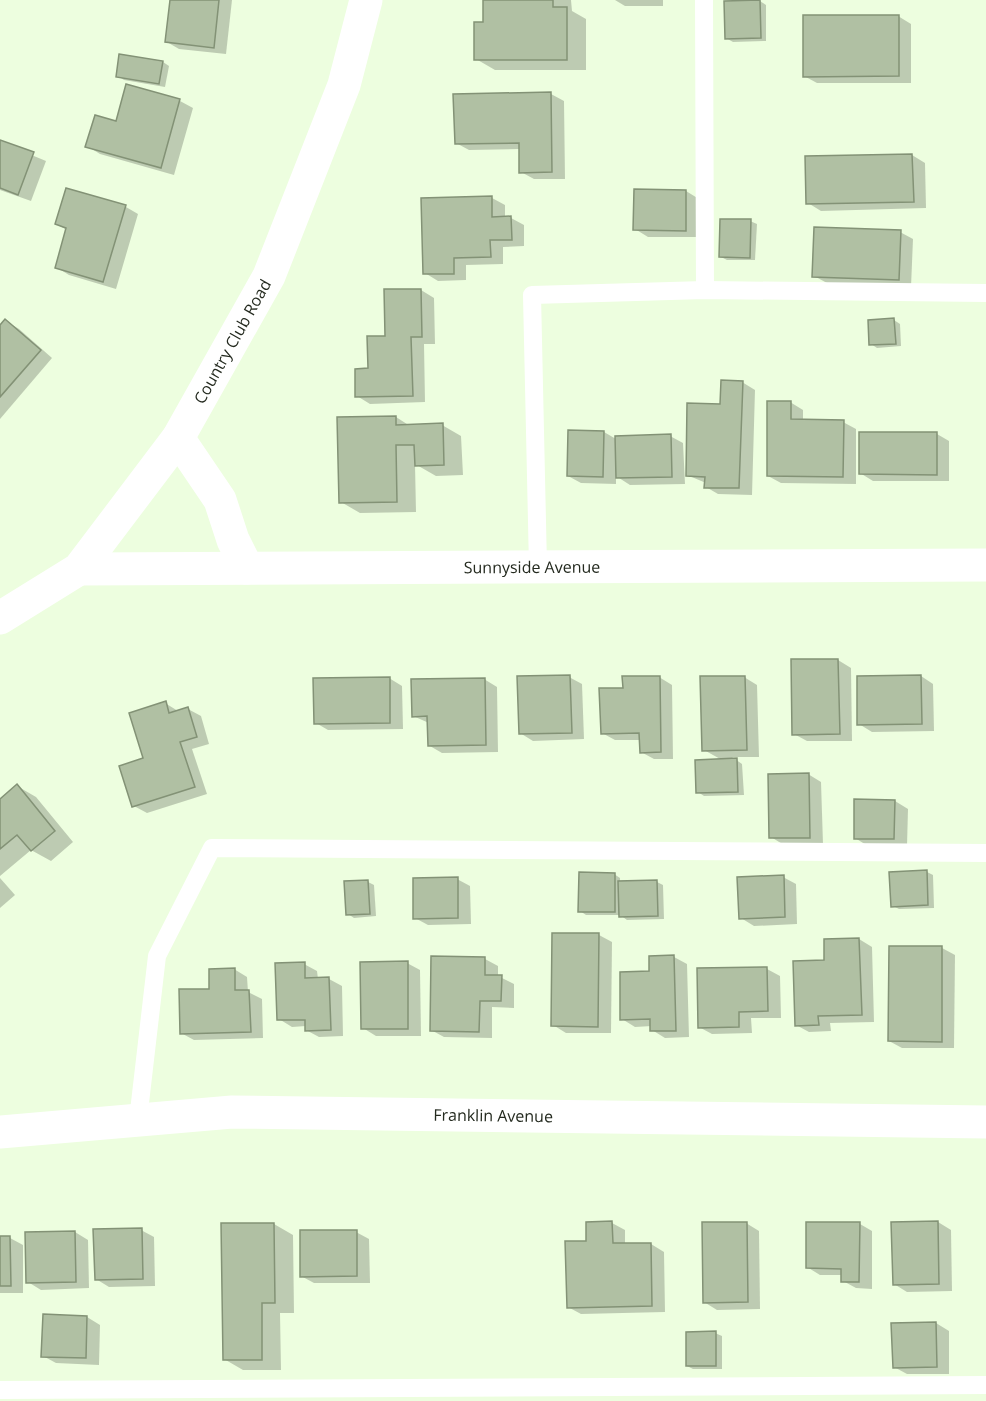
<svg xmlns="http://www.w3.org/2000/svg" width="986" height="1401" viewBox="0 0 986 1401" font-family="'Open Sans',sans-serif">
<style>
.shadow{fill:#0003}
.building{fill:#b0c0a3;stroke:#839276;stroke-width:1.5}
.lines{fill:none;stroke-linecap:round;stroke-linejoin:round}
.lane{stroke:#fff;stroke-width:18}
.street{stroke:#fff;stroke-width:33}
.labels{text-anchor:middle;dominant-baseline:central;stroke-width:5;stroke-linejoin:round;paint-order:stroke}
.street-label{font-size:16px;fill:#242a1f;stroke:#fff}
</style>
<rect width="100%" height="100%" fill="#edfedf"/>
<g class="shadow">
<path d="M171,0H232L226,54L179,49L167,42Z"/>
<path d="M485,0H571L572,11L586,19V70H495L476,59L485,23Z"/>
<path d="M615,0H663V6H625Z"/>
<path d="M760,1L766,5V41L733,42L726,38Z"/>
<path d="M898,16L911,24V83H817L804,76Z"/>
<path d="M163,62L169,66L165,87L124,80L118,76Z"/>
<path d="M127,86L180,101L193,108L174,175L100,154L87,146L117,123Z"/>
<path d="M551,94L564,101L565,179H534L521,172L520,149L469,150L456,143Z"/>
<path d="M0,142L46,161L31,201L0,190Z"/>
<path d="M912,155L925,163L926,208L821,211L808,203Z"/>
<path d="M67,190L126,207L138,214L116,289L69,275L56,267L67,230L56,224Z"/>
<path d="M686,191L699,199L698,237H648L635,229Z"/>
<path d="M492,198L505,205V218H511L524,225V246L503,247V264L466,265V280L438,281L425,273Z"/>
<path d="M750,221L757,224L755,260H727L721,257Z"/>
<path d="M900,232L913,239L911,287L827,283L814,276Z"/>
<path d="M421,290L434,298L435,344H424L425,402L370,404L357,396L386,337Z"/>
<path d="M894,320L900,324L901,346L877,348L871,344Z"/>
<path d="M6,321L19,329L52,358L0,419V328Z"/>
<path d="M742,382L755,390L752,495L718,494L706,487V483L687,475L722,405Z"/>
<path d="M790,402L803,410V421L843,422L856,429V484L781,483L768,476Z"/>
<path d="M396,417L410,426L442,425L461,436L463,475L436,476L415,464L416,512L360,513L341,502Z"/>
<path d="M604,432L616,439L670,436L683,443L685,484L630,485L616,476V484L581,483L568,476Z"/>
<path d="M937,434L949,441V481H873L860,473Z"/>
<path d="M838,660L851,668L852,741H807L794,734Z"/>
<path d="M921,676L933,684L934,731L872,732L859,724Z"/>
<path d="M569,677L582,684L584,739L533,741L520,733Z"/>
<path d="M659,677L672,685L673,759H654L641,752V740H615L602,733L624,689Z"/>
<path d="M744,677L757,685L759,757H732L742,764L744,795L704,796L698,792L722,760L704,750Z"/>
<path d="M389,678L402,686L403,729L328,730L316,723Z"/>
<path d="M484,679L497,687L498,752L442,753L430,746L429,723L413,716Z"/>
<path d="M165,703L178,711L188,709L201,716L209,744L192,749L207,794L147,813L134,806L145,759Z"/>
<path d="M808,774L821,782L823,844L784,845L771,837Z"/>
<path d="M17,786L36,797L73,842L51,861L31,850L0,876V801Z"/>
<path d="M895,801L908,809L907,846H868L855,838Z"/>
<path d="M927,872L933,875L934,908L899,909L893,906Z"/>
<path d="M614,874L620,878V883L657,882L663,885L664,919L627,920L620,915H586L580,911Z"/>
<path d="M783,877L796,884L797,924L754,926L741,918Z"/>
<path d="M0,878L15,895L0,908Z"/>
<path d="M457,879L470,886L471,924L428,925L415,918Z"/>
<path d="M368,882L374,885L376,916L354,918L348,914Z"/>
<path d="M599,935L612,942L611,1033H566L553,1025Z"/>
<path d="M859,939L872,947L874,1022L830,1023L831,1031L809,1032L796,1025L826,961Z"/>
<path d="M890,947L942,948L955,955L954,1048H902L889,1041Z"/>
<path d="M674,957L687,964L689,1037L665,1038L652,1030V1026L635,1027L622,1019L651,973L650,958Z"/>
<path d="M485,959L498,966V976L514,984V1008L492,1007V1038L444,1037L431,1030Z"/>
<path d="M407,963L420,970L421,1036H376L363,1028Z"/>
<path d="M304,964L317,971L318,979H329L342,986L343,1036L319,1037L306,1030V1026L292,1027L279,1019Z"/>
<path d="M234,969L247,977L248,992L262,999L263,1038L194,1040L181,1033L211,990Z"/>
<path d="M767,969L780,976L781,1018H751L752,1033L712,1034L699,1027V970Z"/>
<path d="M938,1222L951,1230L952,1291L907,1292L894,1284Z"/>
<path d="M612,1223L625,1230V1245L651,1244L664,1252L665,1312L581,1314L568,1307Z"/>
<path d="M746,1223L759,1231L760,1309L717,1310L704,1302Z"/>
<path d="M274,1224L293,1235L294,1313H280L281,1370H243L224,1359Z"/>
<path d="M860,1224L872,1231V1289L856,1288L843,1281V1275H820L807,1267Z"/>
<path d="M141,1230L154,1237L155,1286L109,1287L96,1279Z"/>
<path d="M75,1232L88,1240L89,1288L41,1290L28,1282Z"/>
<path d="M356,1232L369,1239L370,1283H314L301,1276Z"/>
<path d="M0,1238H10L23,1245V1293H0Z"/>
<path d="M87,1317L100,1325L99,1365L56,1363L43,1356Z"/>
<path d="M936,1323L949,1331V1374H907L894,1367Z"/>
<path d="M715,1333L722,1336V1369H693L687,1366Z"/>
</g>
<g class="building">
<path d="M170,0H219L214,48L165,42Z"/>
<path d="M483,0H553V7H567V60H474V22H483Z"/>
<path d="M760,0L761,38L725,39L724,1Z"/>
<path d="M803,15H899V76L803,77Z"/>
<path d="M119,54L163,61L159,84L116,77Z"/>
<path d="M126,84L180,99L161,168L85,147L95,115L116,121Z"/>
<path d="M551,92L552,172L519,173V143L455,144L453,94Z"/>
<path d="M0,140L34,152L18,195L0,188Z"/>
<path d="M912,154L914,202L806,204L805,156Z"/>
<path d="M66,188L126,205L103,282L55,268L66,228L55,224Z"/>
<path d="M634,189L686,190V231L633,230Z"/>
<path d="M492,196V217L511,216L512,240H490L491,257L454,258V274H423L421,198Z"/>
<path d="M720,219H751L750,258L719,257Z"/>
<path d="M814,227L901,230L899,280L812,277Z"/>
<path d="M384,289H421L422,337H411L413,396L355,397V369L368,368L367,336H385Z"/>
<path d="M894,318L896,344L869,345L868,320Z"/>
<path d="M5,319L41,350L0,397V325Z"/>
<path d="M721,380L743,381L739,488H704L705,477L686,476L687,403L720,404Z"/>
<path d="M767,401H791V419L844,420L843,477L767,476Z"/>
<path d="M396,416V425L443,423L444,465L415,466L414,445H396L397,502L339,503L337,417Z"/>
<path d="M568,430L604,431L603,477L567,476Z"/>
<path d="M859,432H937V475L859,474Z"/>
<path d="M671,434L672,477L616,478L615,436Z"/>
<path d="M791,659H838L840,734L792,735Z"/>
<path d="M570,675L572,733L519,734L517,676Z"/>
<path d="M921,675L922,724L857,725V676Z"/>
<path d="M622,676H660L661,752L640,753L639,733L601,734L599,688H623Z"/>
<path d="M700,676H745L747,750L702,751Z"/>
<path d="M390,677V723L314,724L313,678Z"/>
<path d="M485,678L486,745L428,746L427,716L412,717L411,679Z"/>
<path d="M166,701L169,713L188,707L197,737L180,742L195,787L132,807L119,766L143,758L129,713Z"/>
<path d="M737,758L738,792L696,793L695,760Z"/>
<path d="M809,773L810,838H769L768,774Z"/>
<path d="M17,784L55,831L31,851L17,835L0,849V799Z"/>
<path d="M854,799L895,800L894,839H854Z"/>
<path d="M927,870L928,905L891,907L889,872Z"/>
<path d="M579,872L615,873V912H578Z"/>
<path d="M784,875L785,917L739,919L737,877Z"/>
<path d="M458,877V918L413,919V878Z"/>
<path d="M368,880L370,914L346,915L344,881Z"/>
<path d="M657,880L658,916L619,917L618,881Z"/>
<path d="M552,933H599L598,1027L551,1026Z"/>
<path d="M859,938L862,1015L818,1016L819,1025L795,1026L793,961L824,960V939Z"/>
<path d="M889,946H942V1042L888,1041Z"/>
<path d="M674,955L676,1031H650V1019L620,1020V972L649,971V956Z"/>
<path d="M431,956L485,957V975H502L501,1001H480L479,1032L430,1031Z"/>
<path d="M408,961V1029H361L360,962Z"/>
<path d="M305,962V978L329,977L331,1030L305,1031V1020H277L275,963Z"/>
<path d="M767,967L768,1011L739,1012V1027L698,1028L697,968Z"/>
<path d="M235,968V990H249L251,1032L180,1034L179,989H209V969Z"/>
<path d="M612,1221L613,1243H651L652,1306L567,1308L565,1241H586V1222Z"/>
<path d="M938,1221L939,1284L893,1285L891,1222Z"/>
<path d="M702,1222H747L748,1302L703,1303Z"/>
<path d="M806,1222H860L859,1282H841V1269L806,1268Z"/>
<path d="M221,1223H274L275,1303H262V1360H223Z"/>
<path d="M142,1228L143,1279L95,1280L93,1229Z"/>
<path d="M300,1230H357V1276L300,1277Z"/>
<path d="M75,1231L76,1282L26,1283L25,1232Z"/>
<path d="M0,1236H10L11,1286H0Z"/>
<path d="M43,1314L87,1316L86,1358L41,1357Z"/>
<path d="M936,1322L937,1367L893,1368L891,1323Z"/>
<path d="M716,1331V1366H686V1332Z"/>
</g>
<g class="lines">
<g class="lane">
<path d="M704,0L705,290"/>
<path d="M538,567L532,295L705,290L986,293"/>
<path d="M138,1120L157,956L212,848L986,853"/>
<path d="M0,1390L986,1385"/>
</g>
<g class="street">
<path d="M178,438L220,500L233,540L247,568"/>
<path id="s1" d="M79,569L986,565"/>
<path id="s2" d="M0,618L79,569L178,438L269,276L344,85L366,0"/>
<path id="s3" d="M0,1132L232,1112L986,1122"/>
</g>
</g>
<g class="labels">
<g class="street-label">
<text stroke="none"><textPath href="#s2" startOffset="368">Country Club Road</textPath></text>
<text stroke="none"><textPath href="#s1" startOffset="453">Sunnyside Avenue</textPath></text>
<text stroke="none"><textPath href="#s3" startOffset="494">Franklin Avenue</textPath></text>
</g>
</g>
</svg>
